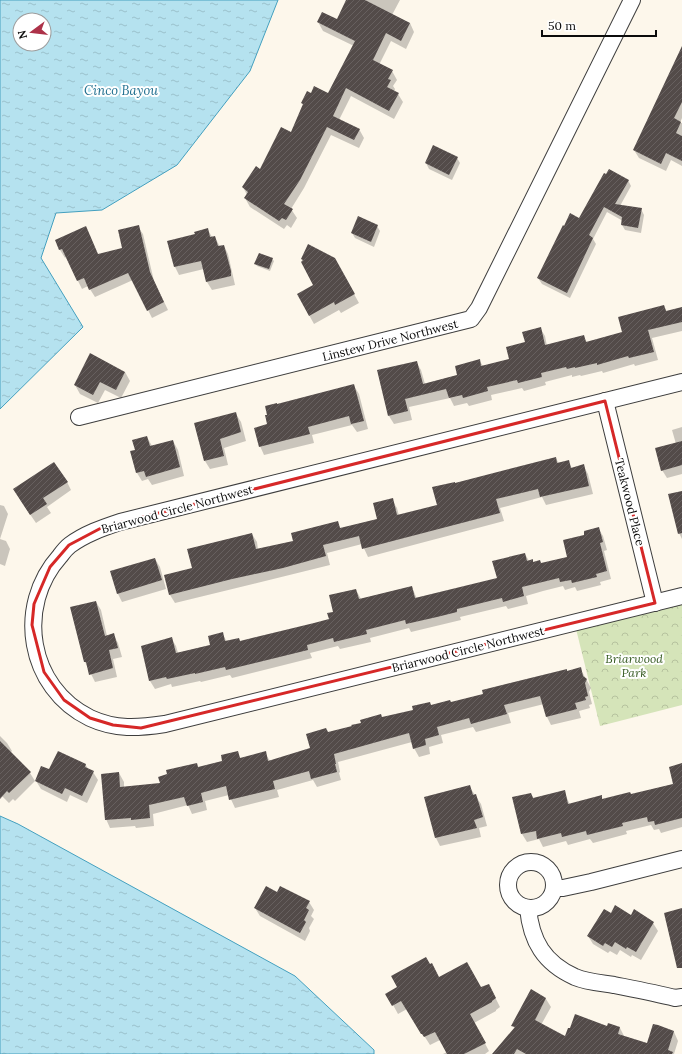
<svg xmlns="http://www.w3.org/2000/svg" width="682" height="1054" viewBox="0 0 682 1054" font-family="Lora,serif">
<style>
.park{fill:url(#park-crowns)}
.water{fill:url(#water-ripples);stroke:#44a0bf;fill-rule:evenodd}
.shadow{fill:#0003}
.building{fill:url(#building-hatch)}
.lines{fill:none;stroke-linecap:round;stroke-linejoin:round}
.minor-casing{stroke:#3e3e3e;stroke-width:18}
.minor{stroke:#fff;stroke-width:16}
.marked{fill:none;stroke:#d62828;stroke-width:3;stroke-linejoin:round}
.labels{text-anchor:middle;dominant-baseline:central;stroke-width:4;stroke-linejoin:round;paint-order:stroke}
.street-label{font-size:12px;fill:#0b0b0b;stroke:#fff}
.park-label{font-size:12px;font-style:italic;fill:#375c23;stroke:#fff}
.water-label{font-size:13px;font-style:italic;fill:#227090;stroke:#fff}
</style>
<defs>
<pattern id="park-crowns" width="20" height="18" patternUnits="userSpaceOnUse"><rect width="20" height="18" fill="#d5e4b9"/><path d="M2 6a3 3 0 1 1 6 0M12 15a3 3 0 1 1 6 0" fill="none" stroke="#b6c29e"/></pattern>
<pattern id="water-ripples" width="26" height="14" patternUnits="userSpaceOnUse"><rect width="26" height="14" fill="#b5e2ef"/><path d="M2 4q2-2 4 0t4 0M15 11q2-2 4 0t4 0" fill="none" stroke="#9ac1cc"/></pattern>
<pattern id="building-hatch" width="6" height="6" patternUnits="userSpaceOnUse"><rect width="6" height="6" fill="#534b49"/><path d="M-1 1l2-2M0 6l6-6M5 7l2-2" fill="none" stroke="#67605f"/></pattern>
</defs>
<rect width="100%" height="100%" fill="#fdf7eb"/>
<path class="park" d="M682,602V705L600,726L576,629Z"/>
<g class="water">
<path d="M0,0H278L250,71L177,165L102,210L56,213L41,258L83,327L0,409ZM20,20H44V44H20Z"/>
<path d="M0,816L18,824L295,976L374,1050V1054H0Z"/>
</g>
<g class="shadow">
<path d="M347,0H363L366,1V0H400L392,15L410,23L414,32L406,49L391,41L379,65L392,71L397,80L393,86L395,89L394,92L398,94L403,102L394,119L351,96L339,120L359,129L364,138L359,148L331,135L304,188L291,209L297,218L291,228L287,225L284,229L250,207L245,198L247,195L243,187L261,170L291,133L304,106L302,103L312,95L329,94L354,46L323,31L318,22L337,20Z"/>
<path d="M682,48V118L680,123H682V166L671,160L666,171L639,158L634,150Z"/>
<path d="M457,158L460,163L452,180L429,169L426,163Z"/>
<path d="M628,180L631,186L620,206L641,209L644,215L641,233L625,230L622,225L623,221L607,212L593,239L596,244L570,298L542,284L538,278L564,227L580,219Z"/>
<path d="M377,226L380,231L374,247L355,238L352,233Z"/>
<path d="M138,227L143,234L154,281L168,310L152,318L133,280L95,297L88,286L82,289L66,257L65,258L60,250L56,240L99,255L123,249Z"/>
<path d="M208,230L212,237H215L220,247L224,246L228,254L235,285L212,290L207,282L204,269L179,275L175,267L168,241L196,235Z"/>
<path d="M272,259L274,261L270,271L257,266L256,264Z"/>
<path d="M302,259L339,267L359,303L341,313L339,310L314,324L309,315L314,286Z"/>
<path d="M664,306L667,312L682,308V331L652,338L658,360L635,366L634,364L603,373L602,371L581,376L580,375L572,377V375L545,382L546,385L524,391L522,388L491,395L492,400L469,406L467,403L454,406L450,398L409,407L412,420L394,424L389,416L416,362L421,370L425,384L458,375L479,360L483,366L510,360L540,328L545,336L547,346L583,336L587,342L623,333Z"/>
<path d="M125,372L130,381L121,398L105,390L98,403L80,394L75,385Z"/>
<path d="M354,386L359,394L368,429L357,432L352,425L312,435L314,443L264,455L260,446L277,405Z"/>
<path d="M236,414L241,422L246,441L224,448L228,465L210,469L205,461L196,424Z"/>
<path d="M682,427V474L667,478L662,470L676,444L672,430Z"/>
<path d="M147,437L152,446L173,441L178,450L184,476L152,485L148,479L142,481L137,473L131,452L136,451Z"/>
<path d="M556,458L559,464L568,462L572,468L583,465L588,474L593,494L546,505L542,497L500,508L504,521L368,557L362,544L327,553L330,565L175,603L170,595L166,576L193,569L252,534L257,542L258,550L294,542L337,522L341,529L379,519L392,500L397,508L399,516L438,505L455,484Z"/>
<path d="M67,482L71,490L47,507L51,513L36,523L19,498Z"/>
<path d="M682,492V539L679,533Z"/>
<path d="M0,505L4,506L8,514L0,539L6,541L10,549L5,566L0,564Z"/>
<path d="M598,528L603,536L607,550L604,551L611,579L600,582L601,585L577,591L575,587L565,590L563,586L543,591L526,596L528,604L508,609L506,606L460,617L461,620L411,632L409,628L370,638L371,642L340,649L338,646L310,653L312,658L232,678L230,675L201,682L200,681L172,687L171,684L155,689L150,681L142,647L171,638L176,646L178,653L211,645L222,633L227,642L239,639L240,642L330,620L334,613L356,590L361,599L412,587L417,599L498,579L525,554L529,561L532,560L534,563L541,564L568,558L586,535Z"/>
<path d="M155,559L160,567L166,589L122,602L118,594L111,572Z"/>
<path d="M96,602L101,610L107,636L113,634L118,643L122,657L113,659L117,677L95,682L85,662Z"/>
<path d="M580,668L591,688L589,692L592,704L589,705L590,708L579,711L581,718L551,725L547,717L544,704L508,713L511,723L476,732L473,727L441,735L443,743L429,747L430,754L419,757L414,748L412,742L338,762L340,772L339,773L341,780L317,787L313,780L277,790L279,797L235,808L229,795L205,801L207,810L192,814L188,805L153,814L154,826L136,828L135,826L110,828L106,819L119,773L124,782V787L161,784L198,768L223,762L237,752L241,759L265,753L270,761L311,749L328,733L431,706L451,703Z"/>
<path d="M0,736L7,743L12,751L10,753L30,773L35,781L15,801L13,799L9,803L0,794Z"/>
<path d="M85,764L89,770L93,772L98,780L87,803L70,795L67,802L41,789L36,781Z"/>
<path d="M682,764V827L661,833L659,829L654,830L651,825L626,831L627,834L593,843L590,839L568,845L566,841L543,847L539,839L527,842L522,834L513,798L531,794L534,799L564,791L570,805L601,797L603,800L631,795L674,784Z"/>
<path d="M469,786L481,804L487,826L479,828L481,837L440,846L436,838Z"/>
<path d="M277,894L309,902L314,910L311,916L314,919L309,928L310,931L305,941L260,916L255,908Z"/>
<path d="M611,914L631,916L653,923L658,931L641,960L632,955L631,957L620,950L617,955L610,951L608,953L593,944L588,936Z"/>
<path d="M439,978L480,988L493,993L500,1007L496,1010V1011L474,1023L489,1051L485,1054H443L447,1052L440,1040L430,1045L407,1009L398,1014L387,994Z"/>
<path d="M531,991L546,999L551,1007L541,1025L565,1038L607,1027L620,1028L624,1036L647,1044L674,1032L678,1041L674,1054H497L515,1029L513,1026Z"/>
</g>
<g class="building">
<path d="M346,0H365L410,23L401,41L386,33L373,60L393,70L388,79L391,80L387,87L399,93L389,111L346,88L333,116L360,129L354,140L327,127L300,180L284,204L293,209L286,220L282,218L279,221L244,198L248,192L242,187L256,166L260,169L281,127L291,132L303,104L301,103L307,91L311,93L314,86L328,93L355,41L317,22L322,12L337,19Z"/>
<path d="M682,46V102L674,118L681,122L676,133L682,136V161L666,153L661,164L633,150Z"/>
<path d="M433,145L458,157L449,175L425,163Z"/>
<path d="M609,169L629,180L615,204L642,208L638,228L621,225L622,217L604,207L589,235L593,238L567,293L537,278L563,225L564,226L570,213L579,218L604,173L606,174Z"/>
<path d="M358,216L378,225L371,242L351,233Z"/>
<path d="M139,225L150,272L164,302L147,311L128,273L89,290L84,278L77,281L62,249L59,250L55,240L86,226L98,254L122,248L118,230Z"/>
<path d="M208,228L210,237L215,236L218,246L224,245L231,271V276L206,282L201,261L174,267L167,241L195,234L194,232Z"/>
<path d="M308,244L335,258L355,294L335,305L334,302L309,316L297,294L313,285L301,262L303,260L301,259Z"/>
<path d="M259,253L273,258L269,269L254,264Z"/>
<path d="M664,305L666,311L682,307V322L648,330L654,352L629,358L628,356L597,365V363L575,368V367L567,369L566,367L541,373L542,377L518,383L517,380L487,387L488,391L463,398L462,395L449,398L446,389L405,399L408,411L388,416L377,370L417,361L423,384L457,375L455,366L480,359L481,366L509,359L506,347L525,342L522,332L541,327L545,345L584,335L586,342L622,332L618,317Z"/>
<path d="M90,353L125,372L116,390L100,382L93,395L74,385Z"/>
<path d="M354,384L364,421L351,424L349,416L308,427L310,434L259,447L254,428L267,424L265,415H267L265,406L277,403V404Z"/>
<path d="M236,412L241,432L220,439L224,456L204,461L194,423Z"/>
<path d="M147,436L150,446L173,440L180,467L146,477L144,471L136,473L130,451L135,450L132,440Z"/>
<path d="M682,441V465L661,471L655,448Z"/>
<path d="M556,457L557,463L569,460L571,468L584,464L589,486L540,497L538,489L496,499L500,513L362,549L359,536L323,545L326,556L283,568L232,579L169,595L164,575L192,568L187,549L252,533L256,549L293,541L291,533L338,521L340,528L377,519L373,503L393,498L397,515L437,505L432,487L455,482V483Z"/>
<path d="M54,462L68,482L43,498L47,504L30,515L13,489Z"/>
<path d="M682,491V533L678,534L668,494Z"/>
<path d="M599,527L603,542L600,543L607,571L596,574L597,577L572,583L571,580L560,582L559,578L522,587L524,596L503,602L502,598L457,609V612L437,617L406,624L405,620L366,630L367,634L334,642L333,638L307,645L308,650L226,670L225,667L195,674V673L167,679L166,677L149,681L141,646L172,637L176,653L210,645L208,636L223,632L225,641L239,638L240,641L314,623L329,619L327,613L333,612L329,595L356,589L359,599L412,586L415,598L497,578L492,561L525,553L527,561L533,559V562L540,560L541,563L567,557L563,540L584,535V531Z"/>
<path d="M155,558L162,580L117,594L110,571Z"/>
<path d="M96,601L105,636L114,633L118,648L109,650L113,668L89,675L86,662H84L70,607Z"/>
<path d="M581,667L583,676L587,679L585,683L588,696L585,697L586,700L575,703L577,709L546,717L540,696L504,705L507,714L471,724L469,718L437,727L439,735L425,739L426,745L413,749L409,733L334,754L336,764H335L337,772L311,779L309,771L273,781L275,789L229,800L226,786L201,793L203,802L187,806L184,797L149,805L150,818L131,820V818L105,820L101,774L119,772L120,787L160,783L158,777L167,774L166,770L197,763L198,767L222,761L221,755L238,751L240,758L266,751L268,761L310,748L306,734L326,728L328,732L352,726L351,725L361,723L360,720L381,714L382,717L413,710L412,706L430,702L431,705L450,700L451,702L483,694L482,690L567,669V671Z"/>
<path d="M0,741L31,772L9,793L7,791L0,799Z"/>
<path d="M58,751L86,764L85,767L94,771L82,796L65,788L62,794L35,781L41,766L49,769Z"/>
<path d="M682,763V818L655,825L654,821L648,822L647,817L622,823L623,826L587,835L586,831L562,837L561,833L537,839L536,831L521,834L512,797L531,793L533,798L565,790L568,804L602,795V799L630,792L631,794L673,784L669,767Z"/>
<path d="M470,785L473,795L476,794L483,817L474,820L477,828L435,838L424,797Z"/>
<path d="M266,886L277,892L280,886L310,901L306,908L309,910L304,920L306,922L300,933L254,908Z"/>
<path d="M615,905L631,915L634,909L654,922L636,952L627,947L626,949L615,942L612,947L605,943L603,946L587,936L604,909L611,913Z"/>
<path d="M682,908V968H677L664,913Z"/>
<path d="M426,957L430,964L432,963L439,977L467,962L481,987L489,984L496,998L492,1001V1002L470,1014L486,1043L464,1054H447L435,1032L424,1037L422,1034H421L401,1001L392,1006L385,994L397,987L391,976Z"/>
<path d="M531,989L546,998L535,1020L565,1036L568,1028H570L575,1014L607,1026L608,1023L620,1027L618,1034L647,1043L653,1024L658,1025L674,1031L668,1050L673,1052L672,1054H526L517,1049L514,1054H492L515,1027L511,1026Z"/>
</g>
<g class="lines">
<g class="minor-casing">
<g id="minor">
<path d="M682,382L120,522C102,528 85,534 70,545C66,548 63,552 60,556C15,606 28,688 90,718C116,730 138,728 165,724L682,596"/>
<path d="M605,401L655,603"/>
<path d="M79,417L471,319L479,308L632,0"/>
<circle cx="531" cy="885" r="23"/>
<path d="M554,888H563L591,882L682,859"/>
<path d="M528,908C531,941 544,963 575,977C587,982 602,983 614,985C634,989 655,993 675,998L682,997"/>
</g>
</g>
<use href="#minor" class="minor"/>
</g>
<path class="marked" d="M605,401L655,603L141,728L113,725L90,718L64,700L44,672L32,625L34,604L50,567L69,545L103,527Z"/>
<g class="labels">
<g class="street-label">
<text transform="translate(390 340) rotate(-14)">Linstew Drive Northwest</text>
<text transform="translate(630 502) rotate(76)">Teakwood Place</text>
<text transform="translate(177 509) rotate(-15)">Briarwood Circle Northwest</text>
<text transform="translate(468 649) rotate(-14)">Briarwood Circle Northwest</text>
</g>
<g class="park-label">
<text x="634" y="658">Briarwood<tspan x="634" dy="14">Park</tspan></text>
</g>
<g class="water-label">
<text x="121" y="90">Cinco Bayou</text>
</g>
</g>
<g transform="translate(32 32) rotate(255)"><circle r="19" fill="#ffffff" stroke="#9d9d9d"/>
<path d="M0-3L7 15L0 10L-7 15Z" fill="#ad3249"/>
<text y="-6" font-size="11" font-weight="bold" text-anchor="middle" fill="#0b0b0b">N</text>
</g>
<path d="M542 30v6h114v-6" fill="none" stroke="#0b0b0b" stroke-width="2"/>
<text x="548" y="30" font-size="12" fill="#0b0b0b" stroke="#ffffff" stroke-width="3" paint-order="stroke">50 m</text>
</svg>
